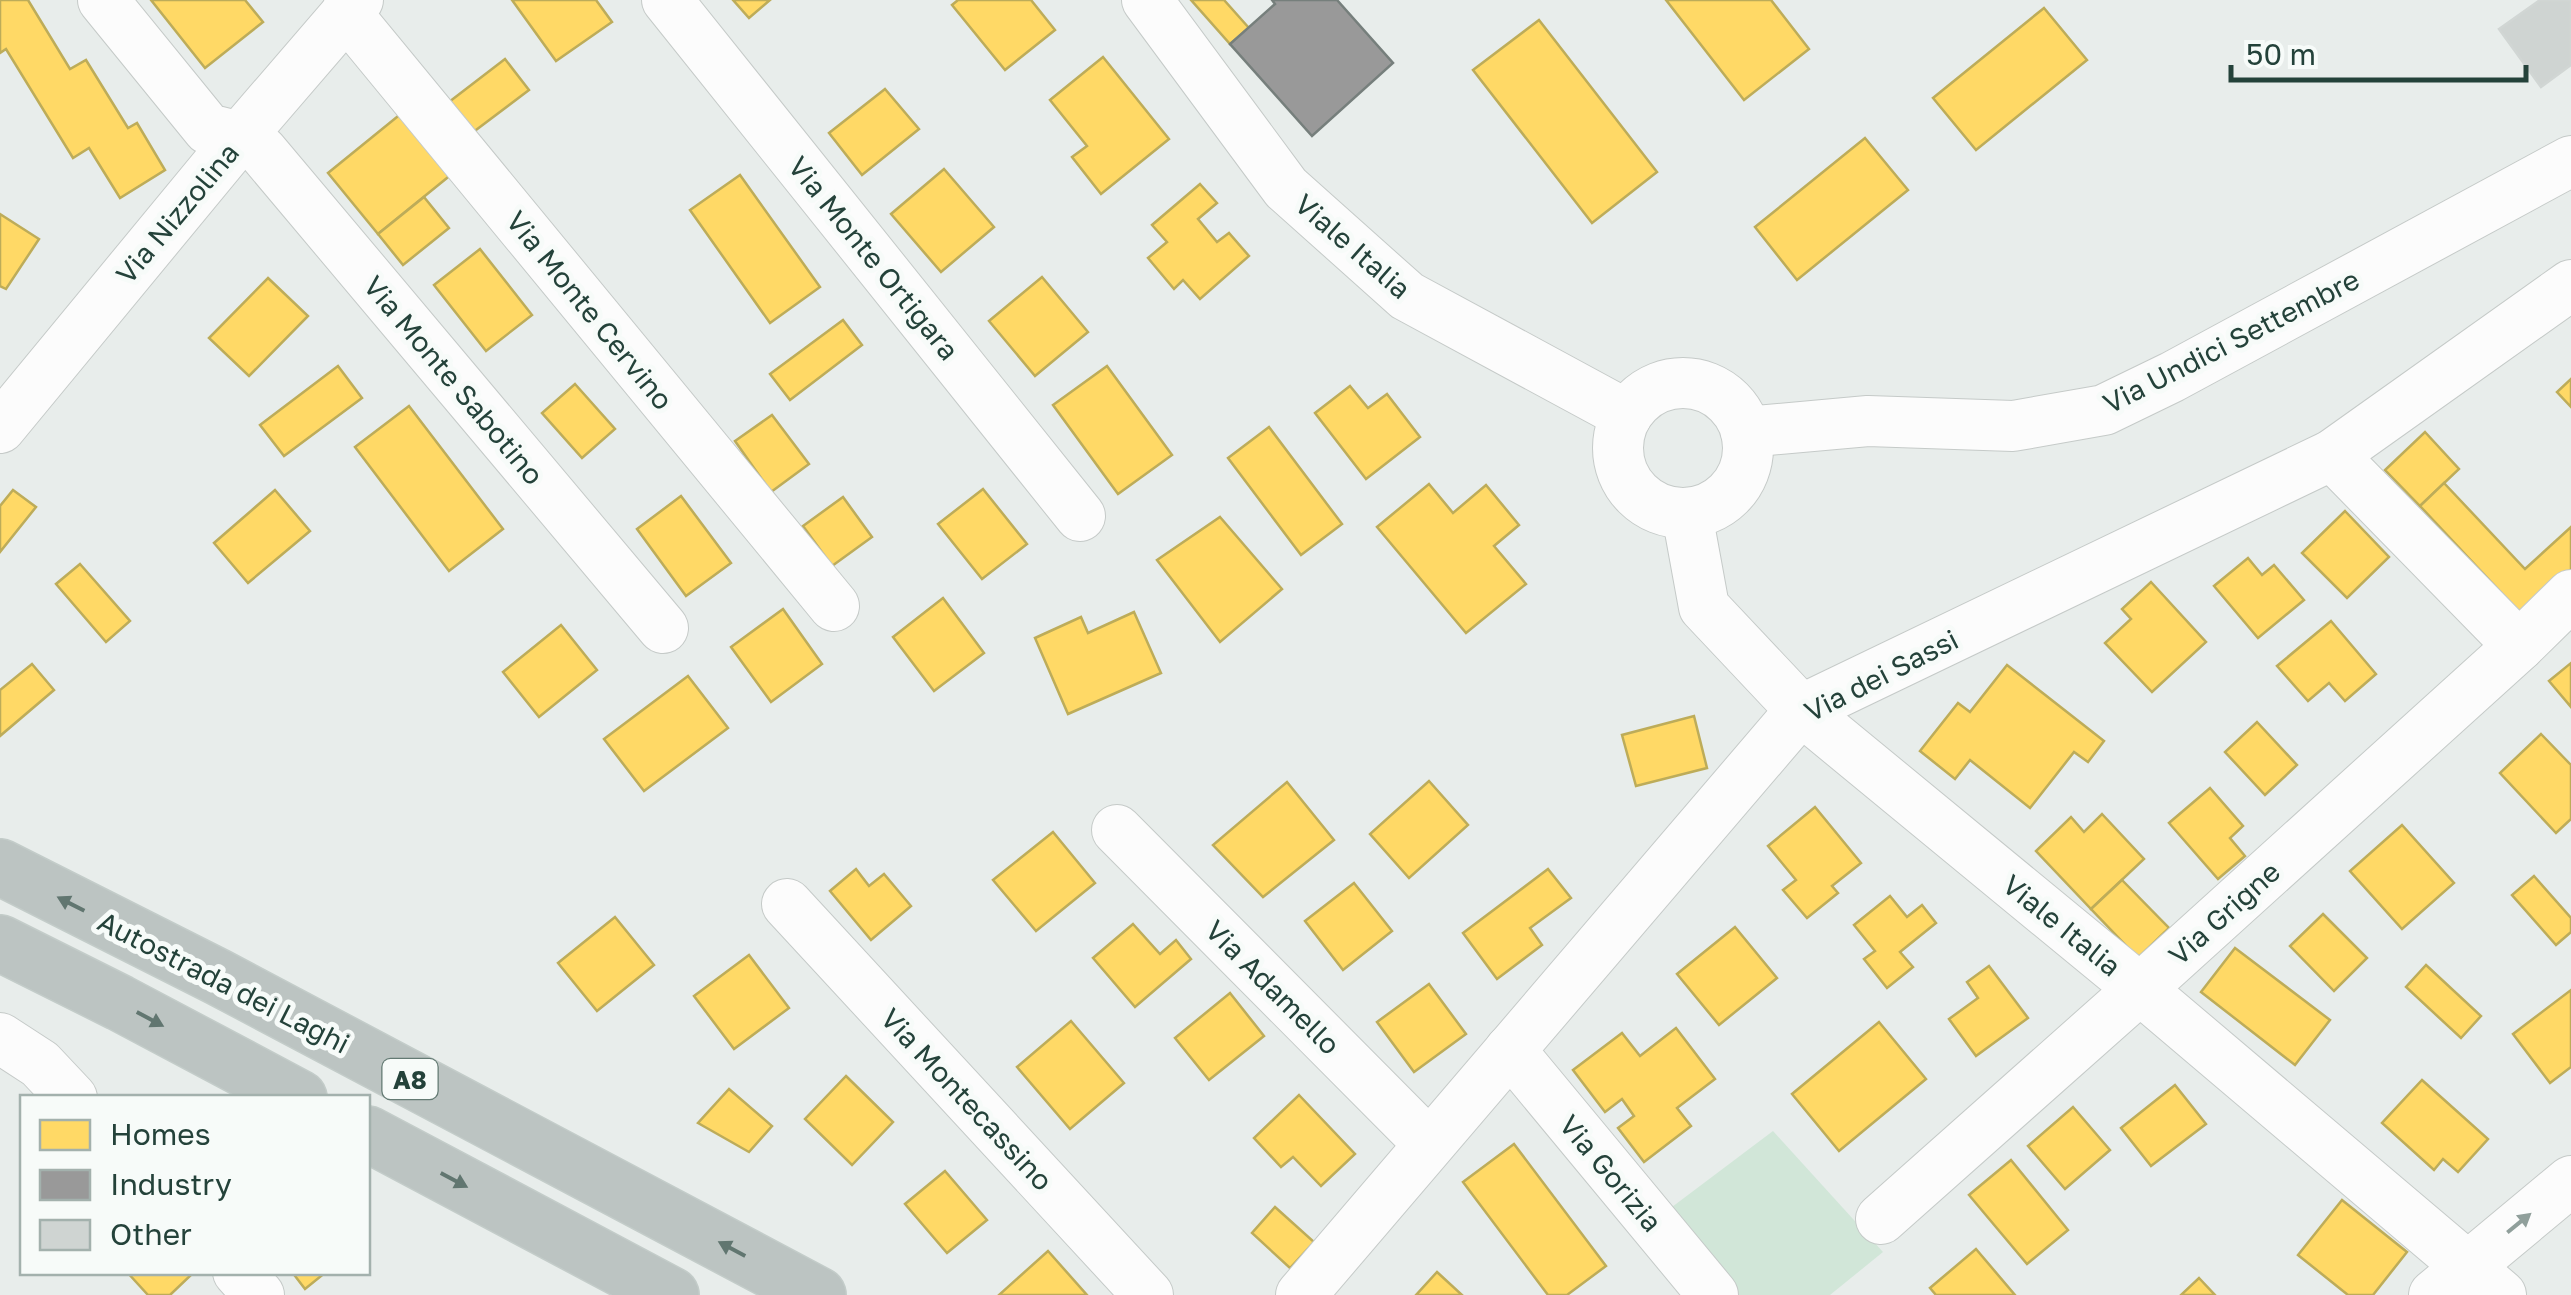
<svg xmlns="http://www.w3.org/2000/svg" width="2571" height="1295" viewBox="0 0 2571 1295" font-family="'Golos Text',sans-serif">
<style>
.park{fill:#d1e6d8}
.homes{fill:#ffd966;stroke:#bdac59;stroke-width:2.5}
.industry{fill:#999;stroke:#767f7c;stroke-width:2.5}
.building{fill:#cfd4d2;stroke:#d1d6d4;stroke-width:2.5}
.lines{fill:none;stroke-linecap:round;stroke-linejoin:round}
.minor-casing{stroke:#c5cac8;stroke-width:52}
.highway-casing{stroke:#c3ccc9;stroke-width:58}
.minor{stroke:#fcfcfc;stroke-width:50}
.highway{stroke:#bcc4c2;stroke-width:55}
.oneway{fill:#617670}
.oneway2{fill:#909f9b}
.labels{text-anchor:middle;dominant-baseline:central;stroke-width:10;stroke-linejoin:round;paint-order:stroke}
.shield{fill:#f7fbf9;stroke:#637a73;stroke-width:2.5}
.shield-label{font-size:25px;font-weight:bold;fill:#24423a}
.street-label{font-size:28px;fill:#24423a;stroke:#f7fbf9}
</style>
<rect width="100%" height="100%" fill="#e8edeb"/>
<path class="park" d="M1773,1131L1883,1252L1830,1295H1736L1668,1210Z"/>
<g class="homes">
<path d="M0,0H28L70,69L86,60L128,128L137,123L165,170L120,198L89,148L73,158L6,49L0,53Z"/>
<path d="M151,0H245L263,22L205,68Z"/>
<path d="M512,0H596L612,22L556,61Z"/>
<path d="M733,0H770L749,18Z"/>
<path d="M958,0H1031L1055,30L1005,70L952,5Z"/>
<path d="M1191,0H1224L1249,28L1230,44Z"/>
<path d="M1666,0H1771L1809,49L1744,100Z"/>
<path d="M2044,8L2087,60L1976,150L1933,98Z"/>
<path d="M1539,20L1657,172L1592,223L1473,70Z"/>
<path d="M1103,57L1169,139L1101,194L1072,157L1087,146L1050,100Z"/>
<path d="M505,59L529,90L472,133L449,102Z"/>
<path d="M885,89L919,129L862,175L829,133Z"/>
<path d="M408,108L458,169L378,234L328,173Z"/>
<path d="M1865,138L1908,190L1797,280L1755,227Z"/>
<path d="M944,169L994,227L941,272L891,214Z"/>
<path d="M740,175L820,287L770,323L690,210Z"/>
<path d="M1200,184L1217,203L1198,219L1217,242L1229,233L1249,256L1200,299L1183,280L1174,289L1148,258L1167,242L1152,225Z"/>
<path d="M424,197L449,228L403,265L378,234Z"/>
<path d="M0,214L39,239L6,289L0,286Z"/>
<path d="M480,249L532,315L486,351L434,285Z"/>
<path d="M1042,277L1088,332L1035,376L989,321Z"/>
<path d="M268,278L308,316L249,376L209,338Z"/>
<path d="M843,320L862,345L790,400L770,374Z"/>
<path d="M338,366L362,398L284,456L260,425Z"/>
<path d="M1107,366L1172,455L1118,494L1053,405Z"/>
<path d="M2571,379V407L2557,392Z"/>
<path d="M575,384L615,429L582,458L542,413Z"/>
<path d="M1350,386L1368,408L1387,394L1420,437L1366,479L1315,413Z"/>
<path d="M409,406L503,529L449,571L355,447Z"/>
<path d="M772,415L809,464L771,492L735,441Z"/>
<path d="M1269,427L1342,524L1301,555L1228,458Z"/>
<path d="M2425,432L2459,469L2420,506L2385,470Z"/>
<path d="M2444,483L2525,569L2571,527V571L2523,616L2420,506Z"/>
<path d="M1429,484L1453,513L1486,485L1519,525L1494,546L1526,584L1466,633L1377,527Z"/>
<path d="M983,489L1027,544L982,579L938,524Z"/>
<path d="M13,490L36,507L0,552V506Z"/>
<path d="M275,490L310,531L248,583L214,543Z"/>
<path d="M681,496L731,563L686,596L637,529Z"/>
<path d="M843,497L872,537L832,566L803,526Z"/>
<path d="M2345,511L2389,557L2347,598L2302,553Z"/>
<path d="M1220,517L1282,589L1220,642L1157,560Z"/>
<path d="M2248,558L2262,575L2274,565L2304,600L2258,638L2214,586Z"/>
<path d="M80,564L130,621L106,642L56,584Z"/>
<path d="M2151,582L2206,642L2152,692L2105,643L2131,619L2122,609Z"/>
<path d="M943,598L984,653L934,691L893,637Z"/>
<path d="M783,609L822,664L771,702L731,647Z"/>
<path d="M1134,612L1161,673L1068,714L1035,638L1081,617L1088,633Z"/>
<path d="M2331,621L2376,674L2345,701L2329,683L2308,701L2277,666Z"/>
<path d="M561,625L597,670L539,717L503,672Z"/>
<path d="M2571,663V707L2549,681Z"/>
<path d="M32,664L54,690L0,736V690Z"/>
<path d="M2007,665L2104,741L2088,762L2074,752L2030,808L1970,760L1955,779L1920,751L1958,703L1970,712Z"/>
<path d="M688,676L728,728L644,791L604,739Z"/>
<path d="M1694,716L1707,768L1636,786L1622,735Z"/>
<path d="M2257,722L2297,765L2265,795L2225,752Z"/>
<path d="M2541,734L2571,765V819L2556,833L2500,773Z"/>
<path d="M1429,781L1468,825L1409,878L1370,834Z"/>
<path d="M1287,782L1334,840L1263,897L1213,845Z"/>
<path d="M2210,788L2243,826L2230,838L2245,856L2218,879L2169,823Z"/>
<path d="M1815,807L1861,863L1832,886L1838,893L1807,918L1783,890L1796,880L1768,846Z"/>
<path d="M2102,814L2144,859L2091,909L2036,851L2071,817L2084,832Z"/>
<path d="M2402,825L2454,883L2402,929L2350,871Z"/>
<path d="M1053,832L1095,883L1036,931L993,880Z"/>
<path d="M856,869L869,886L884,874L911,906L871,940L830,891Z"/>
<path d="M1548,869L1571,898L1530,928L1542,945L1497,979L1463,933Z"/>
<path d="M2534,876L2571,918V932L2556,945L2512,895Z"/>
<path d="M2122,880L2169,928L2138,958L2091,909Z"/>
<path d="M1354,883L1392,931L1343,970L1305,921Z"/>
<path d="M1890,896L1907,917L1922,905L1936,923L1900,952L1913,967L1887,988L1864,959L1875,951L1854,925Z"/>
<path d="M2323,914L2367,958L2334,991L2290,946Z"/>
<path d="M615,917L654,965L597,1011L558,963Z"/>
<path d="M1133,924L1160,954L1176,940L1191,959L1135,1007L1093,958Z"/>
<path d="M1735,927L1777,978L1719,1025L1677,974Z"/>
<path d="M2235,948L2330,1020L2295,1065L2201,992Z"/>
<path d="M749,955L789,1008L734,1049L694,996Z"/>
<path d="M2426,965L2481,1016L2461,1038L2406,987Z"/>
<path d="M1989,966L2028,1018L1976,1056L1949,1019L1978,998L1967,982Z"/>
<path d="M1429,984L1466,1034L1414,1072L1377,1022Z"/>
<path d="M2571,990V1067L2550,1083L2513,1034Z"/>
<path d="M1230,993L1264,1036L1209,1080L1175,1038Z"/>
<path d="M1071,1021L1124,1083L1070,1129L1017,1067Z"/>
<path d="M1879,1022L1926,1079L1839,1151L1792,1094Z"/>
<path d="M1676,1028L1715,1079L1677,1108L1691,1126L1644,1162L1618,1128L1634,1116L1622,1099L1605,1112L1573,1070L1622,1033L1640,1056Z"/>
<path d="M846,1076L893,1122L852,1165L805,1119Z"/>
<path d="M2422,1080L2488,1139L2458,1172L2443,1159L2434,1170L2382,1123Z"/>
<path d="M2175,1085L2206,1124L2151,1166L2121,1128Z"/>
<path d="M729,1089L772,1126L749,1152L698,1123Z"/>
<path d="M1299,1095L1355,1154L1321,1186L1293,1157L1281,1167L1254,1138Z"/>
<path d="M2073,1107L2110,1150L2065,1189L2028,1146Z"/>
<path d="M1514,1144L1606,1266L1567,1295H1548L1463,1182Z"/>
<path d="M2011,1160L2068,1230L2027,1264L1969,1195Z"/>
<path d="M945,1171L987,1220L947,1253L905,1204Z"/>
<path d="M2342,1200L2407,1252L2373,1295H2348L2298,1255Z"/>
<path d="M1275,1207L1314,1242L1290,1268L1252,1233Z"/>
<path d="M1976,1249L2015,1295H1936L1930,1288Z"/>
<path d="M1048,1251L1087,1295H999Z"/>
<path d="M127,1272H188L191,1275L170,1295H148Z"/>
<path d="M292,1272H326L305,1289Z"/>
<path d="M1437,1272L1462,1295H1416Z"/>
<path d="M2199,1278L2215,1295H2181Z"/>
</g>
<path class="industry" d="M1272,0H1337L1393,63L1312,136L1230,44L1275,4Z"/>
<path class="building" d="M2540,0H2571V65L2541,87L2499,29Z"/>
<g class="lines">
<g class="minor-casing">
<g id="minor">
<path d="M103,0L208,129L240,137L262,151L663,628"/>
<path d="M667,0L1080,516"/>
<path d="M1147,0L1286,188L1407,296L1627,415"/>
<path d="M346,13L834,606"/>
<circle cx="1683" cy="448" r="65"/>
<path d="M0,428L240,137L358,0"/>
<path d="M1746,432L1868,421L2013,426L2104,410L2172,377L2571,161"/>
<path d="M2332,455L2519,646"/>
<path d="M1687,514L1704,607L1801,710L2140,989L2501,1295"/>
<path d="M1117,830L1429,1144"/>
<path d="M787,904L1148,1295"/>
<path d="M0,1038L40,1064L72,1098"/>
<path d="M1510,1050L1713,1295"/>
<path d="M1881,1219L2140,989L2519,646L2571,595"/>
<path d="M238,1272L259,1295"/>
<path d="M1301,1295L1801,710L2332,455L2571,285"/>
<path d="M2434,1295L2571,1181"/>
</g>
</g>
<g class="highway-casing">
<g id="highway">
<path d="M0,867L218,977L818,1295"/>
<path d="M0,943L120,1003L299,1098"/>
<path d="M368,1134L671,1295"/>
</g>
</g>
<use href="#minor" class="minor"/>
<use href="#highway" class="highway"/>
</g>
<defs><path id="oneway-solid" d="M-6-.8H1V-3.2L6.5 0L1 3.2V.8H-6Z" transform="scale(2.5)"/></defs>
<g class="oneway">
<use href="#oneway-solid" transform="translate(71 904) rotate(-153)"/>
<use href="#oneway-solid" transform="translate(150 1019) rotate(28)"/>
<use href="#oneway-solid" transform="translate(454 1180) rotate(28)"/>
<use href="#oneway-solid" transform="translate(732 1249) rotate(-152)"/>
</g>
<use class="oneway2" href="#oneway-solid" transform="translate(2519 1223) rotate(-39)"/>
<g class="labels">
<rect class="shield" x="382.5" y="1059" width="55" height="40" rx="8"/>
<g class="shield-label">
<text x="410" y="1079">A8</text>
</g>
<g class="street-label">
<text transform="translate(177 213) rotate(-50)">Via Nizzolina</text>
<text transform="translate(1353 246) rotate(41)">Viale Italia</text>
<text transform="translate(874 258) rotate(51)">Via Monte Ortigara</text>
<text transform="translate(590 310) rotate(51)">Via Monte Cervino</text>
<text transform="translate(2231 341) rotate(-27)">Via Undici Settembre</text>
<text transform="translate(454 380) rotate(50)">Via Monte Sabotino</text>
<text transform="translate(1881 675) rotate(-27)">Via dei Sassi</text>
<text transform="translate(2224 913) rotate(-42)">Via Grigne</text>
<text transform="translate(2062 925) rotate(39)">Viale Italia</text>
<text transform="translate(224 982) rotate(27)">Autostrada dei Laghi</text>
<text transform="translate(1273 987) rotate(45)">Via Adamello</text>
<text transform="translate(967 1099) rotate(47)">Via Montecassino</text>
<text transform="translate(1611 1173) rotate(50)">Via Gorizia</text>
</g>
</g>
<rect x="20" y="1095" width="350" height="180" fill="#f7fbf9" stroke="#a3b1ad" stroke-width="2.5"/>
<rect x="40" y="1120" width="50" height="30" fill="#ffd966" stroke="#a3b1ad" stroke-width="2.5"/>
<text x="110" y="1145" font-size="30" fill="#24423a">Homes</text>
<rect x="40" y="1170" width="50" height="30" fill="#999999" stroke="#a3b1ad" stroke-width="2.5"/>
<text x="110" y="1195" font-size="30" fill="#24423a">Industry</text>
<rect x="40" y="1220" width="50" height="30" fill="#cfd4d2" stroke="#a3b1ad" stroke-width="2.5"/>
<text x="110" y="1245" font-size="30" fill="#24423a">Other</text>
<path d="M2231 65v15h295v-15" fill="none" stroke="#24423a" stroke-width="5"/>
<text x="2246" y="65" font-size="30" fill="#24423a" stroke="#f7fbf9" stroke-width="8" paint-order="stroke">50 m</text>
</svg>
